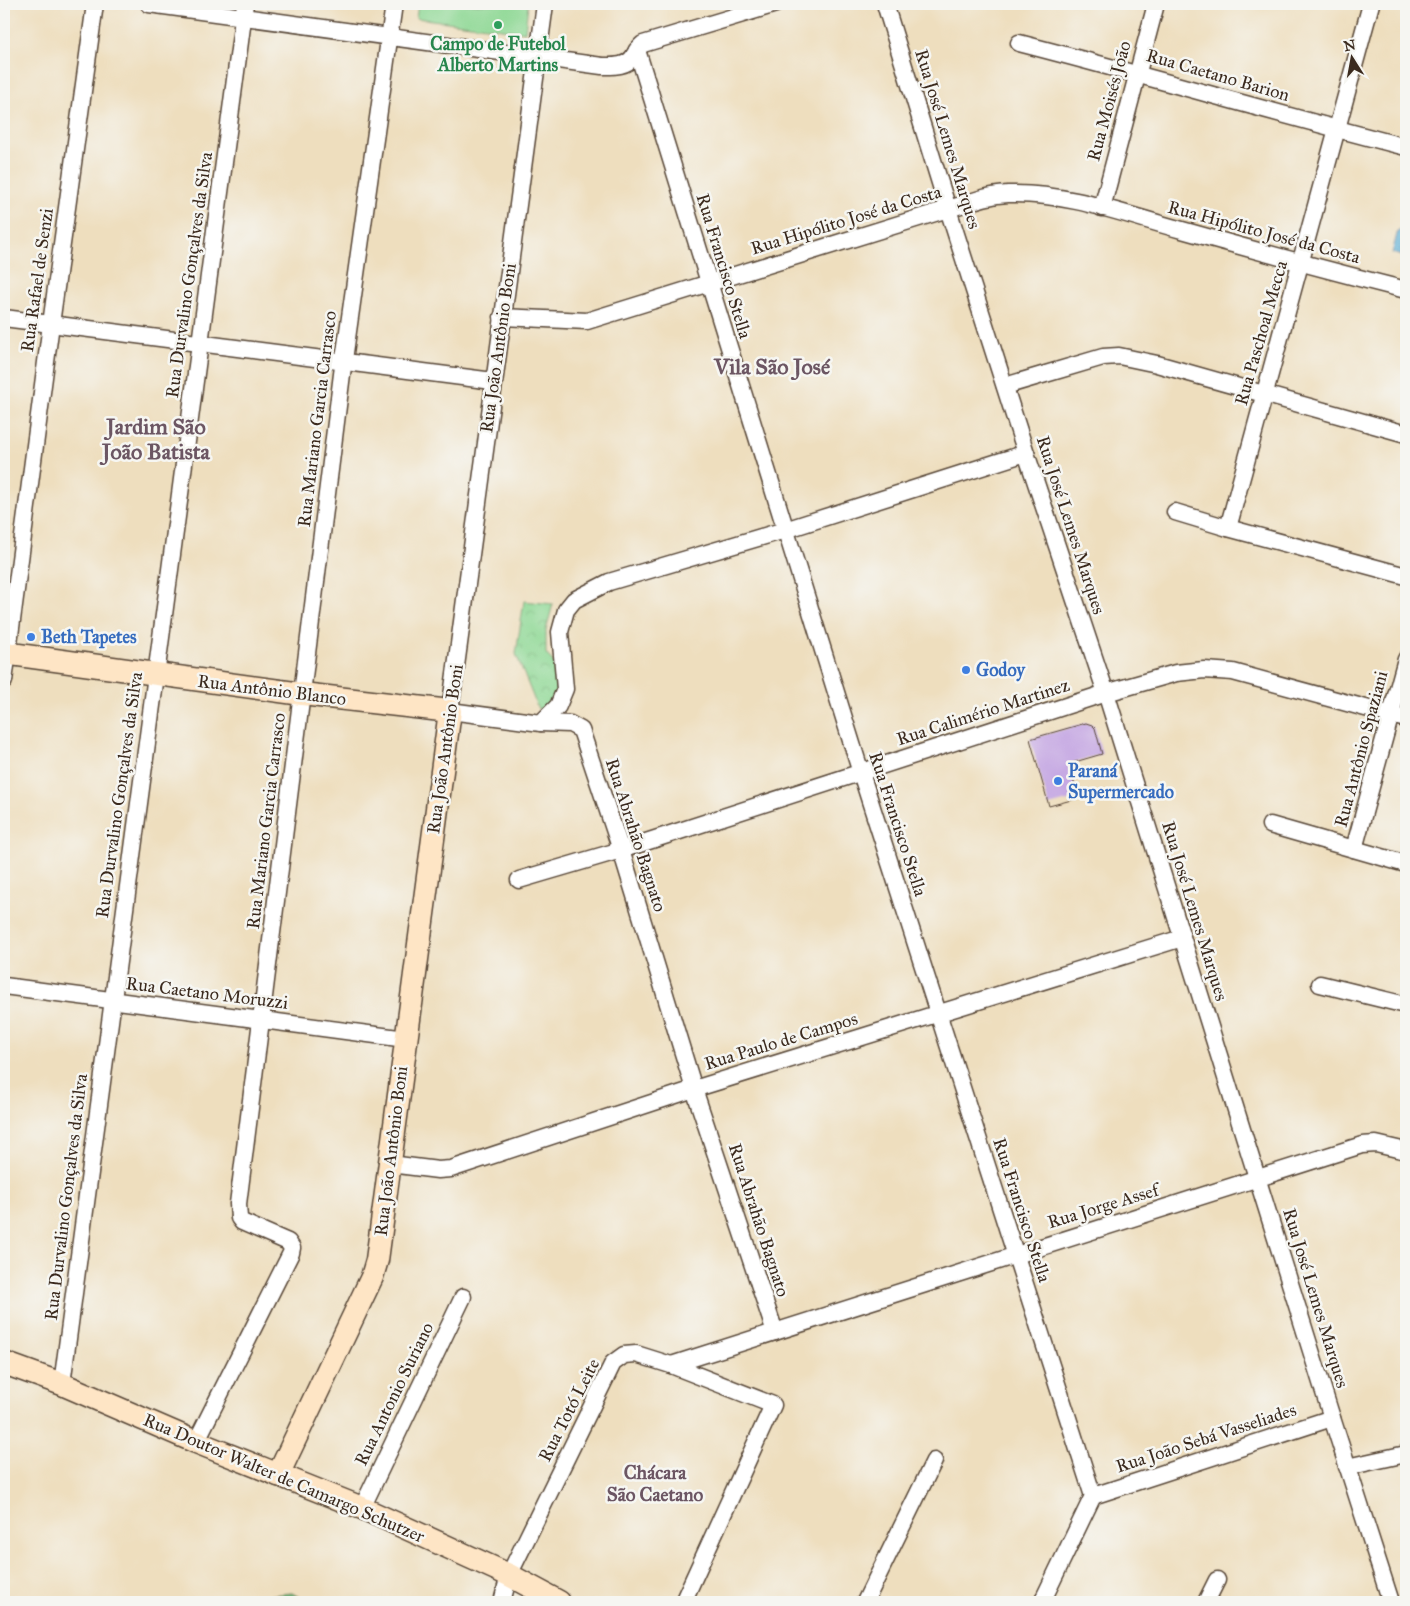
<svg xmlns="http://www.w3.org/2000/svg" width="1410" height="1606" viewBox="0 0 1410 1606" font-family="'IM FELL Great Primer',serif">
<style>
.forest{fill:url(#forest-crowns);stroke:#56714e}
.park{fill:url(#park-crowns);stroke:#648159}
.pitch{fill:#8ed894;stroke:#648159}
.water{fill:url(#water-ripples);stroke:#496a78}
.building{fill:#c6a9e3}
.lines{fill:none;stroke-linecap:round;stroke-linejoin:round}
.street-casing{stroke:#564536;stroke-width:19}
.secondary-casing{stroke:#564536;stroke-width:25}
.street{stroke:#fff;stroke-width:16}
.secondary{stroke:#fee5c5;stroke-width:22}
.leisure-dot{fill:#2e9e5b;stroke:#f6f6f2;stroke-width:2}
.shop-dot{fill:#3f7fe0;stroke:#f6f6f2;stroke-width:2}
.labels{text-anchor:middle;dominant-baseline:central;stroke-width:5;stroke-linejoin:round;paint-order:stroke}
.leisure-label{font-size:18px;font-weight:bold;fill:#27864d;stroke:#f6f6f2}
.street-label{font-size:18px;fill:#3b2a1e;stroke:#f6f6f2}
.shop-label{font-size:18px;font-weight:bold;fill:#366cbe;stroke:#f6f6f2;text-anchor:start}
.neighbourhood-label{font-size:19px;font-weight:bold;fill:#6c5663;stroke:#f6f6f2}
.district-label{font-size:22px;font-weight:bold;fill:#6c5663;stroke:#f6f6f2}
</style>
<defs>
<pattern id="forest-crowns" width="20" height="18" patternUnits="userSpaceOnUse" patternTransform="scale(1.25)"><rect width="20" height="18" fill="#72b87e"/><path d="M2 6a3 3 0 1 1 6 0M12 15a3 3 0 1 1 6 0" fill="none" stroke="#5f9667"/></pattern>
<pattern id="park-crowns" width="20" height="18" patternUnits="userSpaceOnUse" patternTransform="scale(1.25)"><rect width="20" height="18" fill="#8ed894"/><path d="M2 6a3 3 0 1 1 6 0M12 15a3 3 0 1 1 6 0" fill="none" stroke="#7bba7f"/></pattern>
<pattern id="water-ripples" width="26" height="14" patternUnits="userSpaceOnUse" patternTransform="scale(1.25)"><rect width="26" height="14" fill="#57abd3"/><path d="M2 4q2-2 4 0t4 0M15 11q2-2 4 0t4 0" fill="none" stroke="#498bab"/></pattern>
</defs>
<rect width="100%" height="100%" fill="#f6f6f2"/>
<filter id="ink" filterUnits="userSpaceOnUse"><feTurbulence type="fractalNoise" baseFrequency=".02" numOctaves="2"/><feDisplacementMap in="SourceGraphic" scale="10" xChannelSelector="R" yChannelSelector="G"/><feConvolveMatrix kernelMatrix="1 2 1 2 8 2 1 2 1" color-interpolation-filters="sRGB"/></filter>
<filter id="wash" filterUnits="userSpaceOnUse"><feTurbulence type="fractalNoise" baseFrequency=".0096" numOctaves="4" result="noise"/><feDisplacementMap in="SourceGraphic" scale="20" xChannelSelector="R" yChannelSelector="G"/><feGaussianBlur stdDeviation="1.12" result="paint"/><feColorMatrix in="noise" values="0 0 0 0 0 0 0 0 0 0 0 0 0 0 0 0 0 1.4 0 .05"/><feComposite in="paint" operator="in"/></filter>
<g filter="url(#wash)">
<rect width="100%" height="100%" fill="#eedebe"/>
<path class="forest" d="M292,1593L308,1602H268L271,1595Z"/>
<path class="park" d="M524,601L553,604L546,630V654L559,668V689L545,708L538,709L516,654Z"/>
<path class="pitch" d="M418,4H528L525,32L416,18Z"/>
<path class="water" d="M1398,230L1406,232L1405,257L1392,253Z"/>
<g id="blocks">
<path class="building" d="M1086,723L1092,725L1095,728L1102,754L1068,764L1079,798L1049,806L1030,739Z"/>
</g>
</g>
<g filter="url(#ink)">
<use href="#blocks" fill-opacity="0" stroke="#564536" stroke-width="1"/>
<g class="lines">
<g class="street-casing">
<g id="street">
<path d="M149,4L602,66C613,66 626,67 633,57C636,52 638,48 643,44L776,4"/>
<path d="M545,4L450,711L541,723L570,724L581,730L621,850L694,1089L775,1332"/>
<path d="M885,4L948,209L1026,453L1106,693L1332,1418L1391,1602"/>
<path d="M1019,43C1148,76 1277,114 1406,147"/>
<path d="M637,50L861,773L1093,1496L1042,1602"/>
<path d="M1102,208L1156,4"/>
<path d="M502,317L587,321L938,212C961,206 984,195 1008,194C1067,192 1126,215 1182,230C1257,251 1331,271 1406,290"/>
<path d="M4,318L493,381"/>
<path d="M1005,386L1103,357L1119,356L1157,364L1406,434"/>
<path d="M1175,512L1228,528L1406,576"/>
<path d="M1228,528L1371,4"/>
<path d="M4,681L51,324L95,4"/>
<path d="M541,723L558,706L565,689L560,632L566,610L574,600L609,582L785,530L1026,453"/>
<path d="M1270,825L1406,864"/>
<path d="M1354,849L1406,659"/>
<path d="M519,880L621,850L1106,693L1176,673L1204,670L1233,672L1406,719"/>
<path d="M1320,984L1406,1005"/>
<path d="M4,986L406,1039"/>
<path d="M390,1164L438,1170L451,1169L694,1089L1182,938"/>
<path d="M671,1365L1362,1145L1376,1144L1406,1151"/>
<path d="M62,1384L245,4"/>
<path d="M196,1442L291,1253L292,1248L288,1242L242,1222L239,1218L238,1204L342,374L394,4"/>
<path d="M1347,1467L1406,1454"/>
<path d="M1093,1496L1332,1418"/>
<path d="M362,1508L463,1297"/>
<path d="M502,1602L509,1575L613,1363L624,1355L636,1354L671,1365L773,1405L683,1602"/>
<path d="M865,1602L934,1461"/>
<path d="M1206,1602L1217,1580"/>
</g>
</g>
<g class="secondary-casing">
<g id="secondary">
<path d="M4,653L302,694L450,711L377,1260L372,1277L278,1475"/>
<path d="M4,1363L62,1384L196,1442L362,1508L509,1575L559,1602"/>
</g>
</g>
<use href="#street" class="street"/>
<use href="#secondary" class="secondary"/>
</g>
</g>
<circle class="leisure-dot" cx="498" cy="25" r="5"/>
<g class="shop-dot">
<circle cx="31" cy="637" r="5"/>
<circle cx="966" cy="670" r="5"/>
<circle cx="1058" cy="781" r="5"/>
</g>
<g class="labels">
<g class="leisure-label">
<text x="498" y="44">Campo de Futebol<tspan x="498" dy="21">Alberto Martins</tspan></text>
</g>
<g class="street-label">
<text transform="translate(1218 75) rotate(16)">Rua Caetano Barion</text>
<text transform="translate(1109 101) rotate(-75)">Rua Moisés João</text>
<text transform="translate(948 139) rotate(73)">Rua José Lemes Marques</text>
<text transform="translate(846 220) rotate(-17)">Rua Hipólito José da Costa</text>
<text transform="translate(1264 232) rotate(15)">Rua Hipólito José da Costa</text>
<text transform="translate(724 266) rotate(73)">Rua Francisco Stella</text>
<text transform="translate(189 275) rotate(-82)">Rua Durvalino Gonçalves da Silva</text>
<text transform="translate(37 280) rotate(-82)">Rua Rafael de Senzi</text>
<text transform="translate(1261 333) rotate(-74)">Rua Paschoal Mecca</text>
<text transform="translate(498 348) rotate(-82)">Rua João Antônio Boni</text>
<text transform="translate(317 419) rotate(-83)">Rua Mariano Garcia Carrasco</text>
<text transform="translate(1071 525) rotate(72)">Rua José Lemes Marques</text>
<text transform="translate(272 690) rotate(7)">Rua Antônio Blanco</text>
<text transform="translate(983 712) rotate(-18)">Rua Calimério Martinez</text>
<text transform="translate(445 749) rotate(-82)">Rua João Antônio Boni</text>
<text transform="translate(1361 749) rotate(-75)">Rua Antônio Spaziani</text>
<text transform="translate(119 795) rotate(-82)">Rua Durvalino Gonçalves da Silva</text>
<text transform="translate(266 821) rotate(-83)">Rua Mariano Garcia Carrasco</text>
<text transform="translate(898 824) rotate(72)">Rua Francisco Stella</text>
<text transform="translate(636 835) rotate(72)">Rua Abrahão Bagnato</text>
<text transform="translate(1195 911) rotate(73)">Rua José Lemes Marques</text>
<text transform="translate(207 993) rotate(7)">Rua Caetano Moruzzi</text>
<text transform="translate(781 1041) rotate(-17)">Rua Paulo de Campos</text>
<text transform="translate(391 1151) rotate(-83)">Rua João Antônio Boni</text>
<text transform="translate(66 1197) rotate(-83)">Rua Durvalino Gonçalves da Silva</text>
<text transform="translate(1103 1206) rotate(-17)">Rua Jorge Assef</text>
<text transform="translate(1022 1210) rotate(72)">Rua Francisco Stella</text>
<text transform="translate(759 1220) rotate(72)">Rua Abrahão Bagnato</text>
<text transform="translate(1316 1298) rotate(73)">Rua José Lemes Marques</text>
<text transform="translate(394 1394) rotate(-64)">Rua Antonio Suriano</text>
<text transform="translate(569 1410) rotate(-63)">Rua Totó Leite</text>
<text transform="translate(1206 1438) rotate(-18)">Rua João Sebá Vasseliades</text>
<text transform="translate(284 1478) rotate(23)">Rua Doutor Walter de Camargo Schutzer</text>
</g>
<g class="shop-label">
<text x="41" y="637">Beth Tapetes</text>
<text x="976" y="670">Godoy</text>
<text x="1068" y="771">Paraná<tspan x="1068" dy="21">Supermercado</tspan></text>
</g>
<g class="neighbourhood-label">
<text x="655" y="1472">Chácara<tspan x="655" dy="22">São Caetano</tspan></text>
</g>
<g class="district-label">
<text x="772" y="366">Vila São José</text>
<text x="156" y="426">Jardim São<tspan x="156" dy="25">João Batista</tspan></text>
</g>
</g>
<rect width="1410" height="1606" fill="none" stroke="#f6f6f2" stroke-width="20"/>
<g transform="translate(1352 58) rotate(349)" stroke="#f6f6f2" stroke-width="4" paint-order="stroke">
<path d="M0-4L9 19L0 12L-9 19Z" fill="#3b2a1e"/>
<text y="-8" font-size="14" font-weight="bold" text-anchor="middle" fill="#3b2a1e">N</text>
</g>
</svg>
